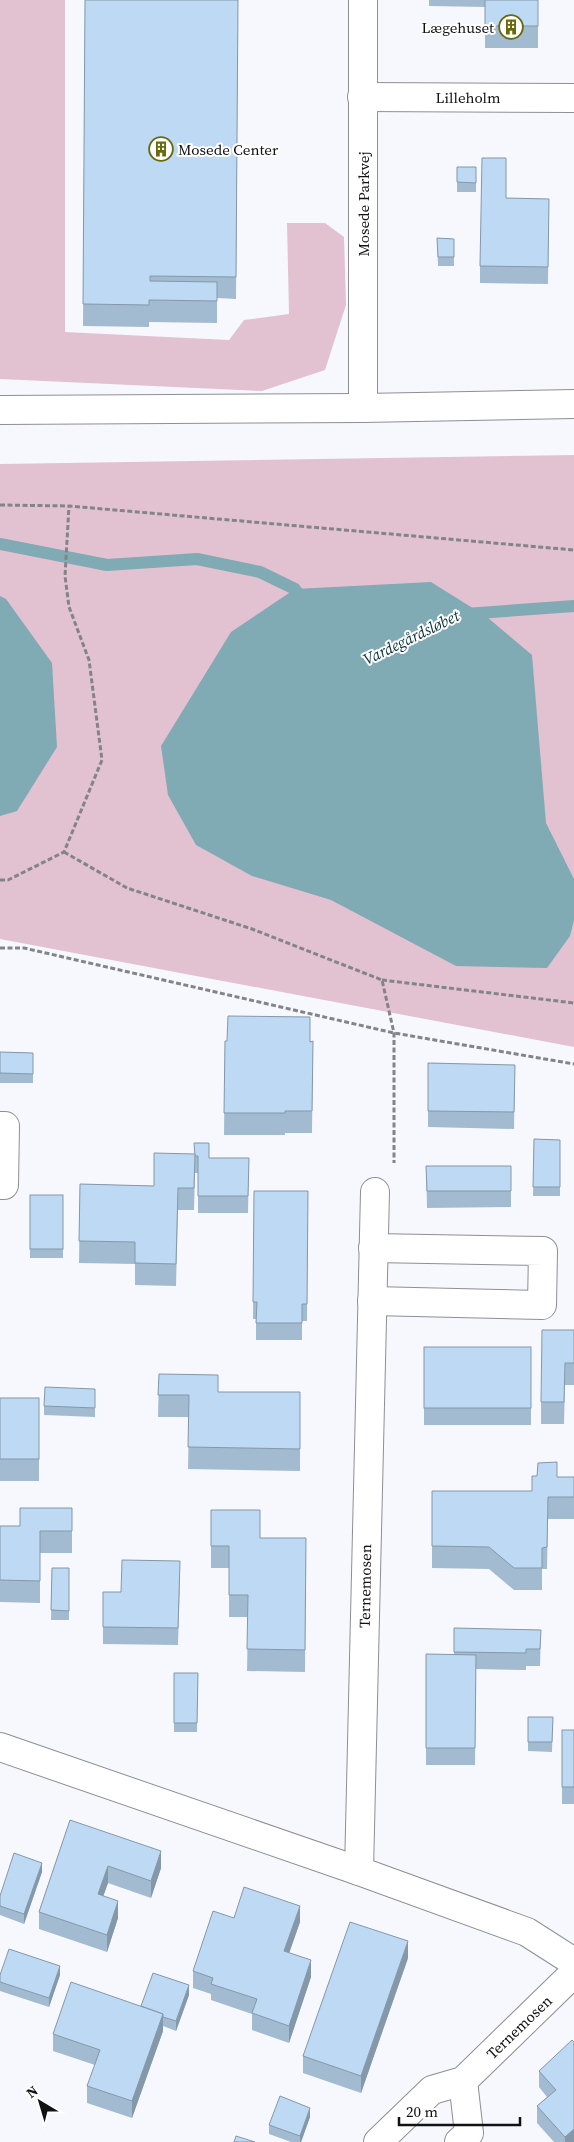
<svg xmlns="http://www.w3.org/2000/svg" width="574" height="2142" viewBox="0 0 574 2142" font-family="'Source Serif 4',serif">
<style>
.green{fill:#e2c2d1}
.water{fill:#80aab4}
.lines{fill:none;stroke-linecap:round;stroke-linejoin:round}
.stream{stroke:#80aab4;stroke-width:12}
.minor-casing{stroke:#8e8f94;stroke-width:30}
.path{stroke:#838488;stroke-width:3;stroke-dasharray:5 2.5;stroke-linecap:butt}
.minor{stroke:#fff;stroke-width:28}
.wall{fill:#a3bbd1}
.shaded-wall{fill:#8498aa}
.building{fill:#bdd9f3;stroke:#8498aa}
.labels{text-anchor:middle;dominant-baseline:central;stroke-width:4;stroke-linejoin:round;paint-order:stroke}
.poi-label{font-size:15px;fill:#121214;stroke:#fff;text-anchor:end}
.street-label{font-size:15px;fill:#121214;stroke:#fff}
.water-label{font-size:16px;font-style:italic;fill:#07323a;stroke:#fff}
</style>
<rect width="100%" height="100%" fill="#f7f8fe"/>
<g class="green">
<path d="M0,0H65V332L229,340L244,320L289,314L287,223H325L344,237L346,305L325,370L262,391L0,379Z"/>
<path d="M574,455V1047L0,939V464Z"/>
</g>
<g class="water">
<path d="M431,582L487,617L532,655L546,823L574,879V920L570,936L547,968L456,966L331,900L252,876L196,845L168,795L161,746L231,632L295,589Z"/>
<path d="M0,596L6,599L52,663L57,747L17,811L0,816Z"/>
</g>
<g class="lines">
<g class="stream">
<path d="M0,544L107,565L197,559L260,572L295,589L304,601"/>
<path d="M465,614L574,606"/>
</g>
<g class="minor-casing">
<g id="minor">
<path d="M363,0V408"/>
<path d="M362,97L574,98"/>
<path d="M0,410L363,408L574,404"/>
<path d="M0,1126H5L4,1185H0"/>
<path d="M372,1301L542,1305L543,1251L373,1248"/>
<path d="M0,1747L359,1871L527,1932L574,1962"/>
<path d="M359,1871L375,1192"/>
<path d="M378,2142L432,2090L463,2081L574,1973"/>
<path d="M459,2142L469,2133L463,2081"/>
</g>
</g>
<g class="path">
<path d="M0,505L69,506L574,550"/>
<path d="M64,852L127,888L252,929L382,980L394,1033V1163"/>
<path d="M0,880H8L64,852L102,760L89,660L69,607L65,576L69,506"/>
<path d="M0,948H24L394,1033L574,1064"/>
<path d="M382,980L574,1003"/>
</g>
<use href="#minor" class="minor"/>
</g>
<g class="wall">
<path d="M85,0H238L236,299L217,298V323L149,322V327L83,326Z"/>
<path d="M429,0H538V48H485V7L429,6Z"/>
<rect x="457" y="167" width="19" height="25"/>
<path d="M506,198L549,199L548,284L480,283V266Z"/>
<path d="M437,238L454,239V266H438Z"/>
<path d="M225,1041H313L312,1133H285V1135H224Z"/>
<path d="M0,1052L33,1053V1083H0Z"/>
<path d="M428,1063L515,1065L514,1129L428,1127Z"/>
<path d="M534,1139L560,1140V1196H533Z"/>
<path d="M194,1154L209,1158H249L248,1213H198V1173H195L194,1210H178L176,1286L135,1285V1264L79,1263L80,1184L154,1186Z"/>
<path d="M426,1166H511V1207L427,1208Z"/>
<path d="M254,1191H308L307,1321H302V1340H256V1319H253Z"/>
<rect x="30" y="1195" width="33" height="63"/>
<path d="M574,1330V1385H565L564,1424H541V1402Z"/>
<rect x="424" y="1347" width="107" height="78"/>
<path d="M159,1374L218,1392H300V1471L188,1469L189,1417H158Z"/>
<path d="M95,1389V1417L44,1415V1406Z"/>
<rect x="0" y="1398" width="39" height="83"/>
<path d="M557,1477L574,1497V1519H548L547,1569H542V1590H514L489,1569L432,1568V1491H532Z"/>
<path d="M72,1508V1553H40V1603L0,1602V1526H20Z"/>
<path d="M211,1510L260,1538H306L305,1672L247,1671L248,1617H229V1568H211Z"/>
<path d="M52,1568H69V1620H51Z"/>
<path d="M180,1578L178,1645L103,1644V1592H121Z"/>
<path d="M454,1628L541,1630L540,1666H526V1670L476,1669L475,1765H426V1654L454,1655Z"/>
<path d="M174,1673H198L197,1732H174Z"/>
<path d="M528,1717H553L552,1752L528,1751Z"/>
<rect x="562" y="1730" width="12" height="74"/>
<path d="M70,1820L161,1868L151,1898L108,1883L103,1896L118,1918L107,1952L39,1929V1912Z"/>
<path d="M42,1872L24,1924L0,1915V1896Z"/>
<path d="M234,1918L300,1922L289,1953L311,1977L289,2043L252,2030V2014L211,2000V1994L193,1988V1971Z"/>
<path d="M408,1958L361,2093L303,2073V2056Z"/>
<path d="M0,1975H60L49,2007L0,1991Z"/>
<path d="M189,1995L176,2031L163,2026V2031L132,2118L87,2103V2086L95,2065L53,2051V2034Z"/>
<path d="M574,2042V2142H554L537,2123V2106L547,2097L539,2087V2071Z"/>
<path d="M310,2117L301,2142H291L269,2134V2125Z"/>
</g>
<g class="shaded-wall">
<path d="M161,1851V1868L151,1898V1881Z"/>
<path d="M42,1863V1872L24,1924V1914Z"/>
<path d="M108,1866V1883L98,1911V1894Z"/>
<path d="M118,1901V1918L107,1952V1935Z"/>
<path d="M300,1906V1922L284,1968V1951Z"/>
<path d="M408,1941V1958L361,2093V2076Z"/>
<path d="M311,1960V1977L289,2043V2026Z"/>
<path d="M60,1966V1975L49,2007V1998Z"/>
<path d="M189,1985V1995L176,2031V2021Z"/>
<path d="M163,2014V2031L132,2118V2101Z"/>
<path d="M310,2108V2117L301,2142H300V2136Z"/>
<path d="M574,2129V2142H565V2137Z"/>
</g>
<g class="building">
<path d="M85,0H238L236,277L150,276V281L217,282V301L149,300V305L83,304Z"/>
<rect x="485" y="0" width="53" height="26"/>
<path d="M482,158H506V198L549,199L548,267L480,266Z"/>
<path d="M457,167H476V183L457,182Z"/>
<path d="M437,238L454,239V257H438Z"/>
<path d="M228,1016L310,1017V1042L313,1041L312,1111H285V1113H224L225,1041H227Z"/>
<path d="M0,1052L33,1053V1074L0,1073Z"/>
<path d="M428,1063L515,1065L514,1112L428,1111Z"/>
<path d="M534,1139L560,1140V1187H533Z"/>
<path d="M194,1143H209V1158H249L248,1196H198V1156H195Z"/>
<path d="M154,1153L195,1154L194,1188H178L176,1264L135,1263V1242L79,1241L80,1184L154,1186Z"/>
<path d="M426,1166H511V1191H427Z"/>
<path d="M254,1191H308L307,1304H302V1323H256L257,1302H253Z"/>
<rect x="30" y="1195" width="33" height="54"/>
<path d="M542,1330H574V1363H565L564,1402H541Z"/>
<rect x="424" y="1347" width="107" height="61"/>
<path d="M159,1374L218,1375V1392H300V1449L188,1447L189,1395H158Z"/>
<path d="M45,1387L95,1389V1408L44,1406Z"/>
<rect x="0" y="1398" width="39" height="61"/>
<path d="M557,1462V1477H574V1497H548L547,1547L542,1548V1568H514L489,1547L432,1546V1491H532V1476H537L538,1463Z"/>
<path d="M20,1508H72V1531H40V1581L0,1580V1526H20Z"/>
<path d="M211,1510H260V1538H306L305,1650L247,1649L248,1595H229V1546H211Z"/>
<path d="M122,1560L180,1561L178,1628L103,1627V1592H121Z"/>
<path d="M52,1568H69V1611L51,1610Z"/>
<path d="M454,1628L541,1630L540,1649H526V1653L454,1652Z"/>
<path d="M426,1654L476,1655L475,1748H426Z"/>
<path d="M174,1673H198L197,1723H174Z"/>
<path d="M528,1717H553L552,1742H528Z"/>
<rect x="562" y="1730" width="12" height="57"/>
<path d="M70,1820L161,1851L151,1881L108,1866L98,1894L118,1901L107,1935L39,1912Z"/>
<path d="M14,1853L42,1863L24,1914L0,1906V1896Z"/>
<path d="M244,1887L300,1906L284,1951L311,1960L289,2026L252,2013L257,1999L211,1984L213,1978L193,1971L213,1911L234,1918Z"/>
<path d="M350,1922L408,1941L361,2076L303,2056Z"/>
<path d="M9,1949L60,1966L49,1998L0,1982V1975Z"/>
<path d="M153,1973L189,1985L176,2021L163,2017V2014L141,2006Z"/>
<path d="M71,1982L163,2014L132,2101L87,2086L100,2050L53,2034Z"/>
<path d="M572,2040L574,2042V2129L565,2137L537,2106L556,2090L539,2071Z"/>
<path d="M280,2096L310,2108L300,2136L269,2125Z"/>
<path d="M236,2136L255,2142H234Z"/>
</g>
<defs>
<g id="building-ring" transform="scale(1.25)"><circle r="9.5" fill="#fff" stroke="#686b0c" stroke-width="1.5"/><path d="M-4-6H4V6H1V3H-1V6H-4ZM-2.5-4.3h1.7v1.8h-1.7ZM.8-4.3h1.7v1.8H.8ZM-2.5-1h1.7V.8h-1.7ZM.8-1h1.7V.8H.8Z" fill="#686b0c"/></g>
</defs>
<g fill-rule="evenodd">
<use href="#building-ring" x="511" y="27"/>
<use href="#building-ring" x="161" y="149"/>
</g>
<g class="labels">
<g class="poi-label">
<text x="494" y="27">Lægehuset</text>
<text x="178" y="149" text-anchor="start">Mosede Center</text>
</g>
<g class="street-label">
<text x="468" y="97">Lilleholm</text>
<text transform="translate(363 204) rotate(-90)">Mosede Parkvej</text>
<text transform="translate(365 1586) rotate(-89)">Ternemosen</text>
<text transform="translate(519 2027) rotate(-44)">Ternemosen</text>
</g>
<g class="water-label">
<text transform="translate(411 637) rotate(-26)">Vardegårdsløbet</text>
</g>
</g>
<g transform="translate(40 2102) rotate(322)" stroke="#ffffff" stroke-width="4" paint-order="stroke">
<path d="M0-4L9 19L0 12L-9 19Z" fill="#121214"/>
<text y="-8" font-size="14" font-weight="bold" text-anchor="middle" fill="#121214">N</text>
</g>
<path d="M399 2117v8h121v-8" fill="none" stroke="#121214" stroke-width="2.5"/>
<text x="406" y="2117" font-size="15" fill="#121214" stroke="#ffffff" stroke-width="4" paint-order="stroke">20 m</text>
</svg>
